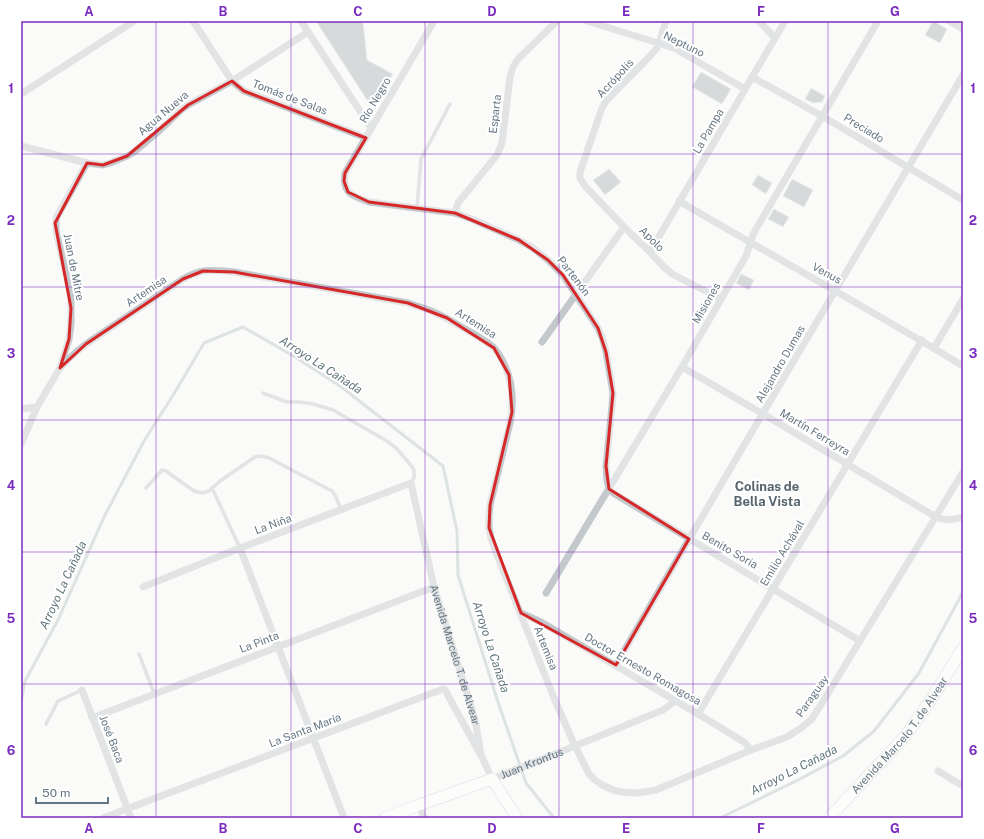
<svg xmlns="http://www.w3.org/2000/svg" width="984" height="839" viewBox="0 0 984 839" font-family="'Public Sans',sans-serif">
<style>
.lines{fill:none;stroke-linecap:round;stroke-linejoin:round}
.stream{stroke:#bbc7cb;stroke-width:3}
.building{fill:#aab3b9;stroke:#dcdcda}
.secondary-casing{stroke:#b3babf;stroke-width:12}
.service{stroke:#c3c8cc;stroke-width:3.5}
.minor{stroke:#c3c8cc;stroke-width:7}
.secondary{stroke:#fff;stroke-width:11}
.marked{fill:none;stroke:#d62828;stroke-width:3;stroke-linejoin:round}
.grid{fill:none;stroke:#7b2cbf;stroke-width:1;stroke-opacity:0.55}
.labels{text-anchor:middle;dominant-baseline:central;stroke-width:4;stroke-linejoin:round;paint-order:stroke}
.street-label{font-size:11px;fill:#657683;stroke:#fff}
.water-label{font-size:12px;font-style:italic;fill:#60757c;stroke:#fff}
.quarter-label{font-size:13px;font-weight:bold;fill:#57646e;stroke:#fff}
.neatline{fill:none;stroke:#7b2cbf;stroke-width:1.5}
.grid-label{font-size:13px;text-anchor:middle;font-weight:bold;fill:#7b2cbf}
</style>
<rect width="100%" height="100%" fill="#fafaf8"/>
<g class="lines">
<g class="stream">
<path d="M21,702L25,681L58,620L104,517L144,441L175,392L204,343L243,327L295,357L340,386L443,466L457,531L458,575L497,699L526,783L554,818"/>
<path d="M720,818L798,780L843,756L874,731L919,673L963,592"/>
</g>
</g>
<g class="building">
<path d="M316,21H363L367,60L393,74L371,106Z"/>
<path d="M933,21L947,29L940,43L925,35Z"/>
<path d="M701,72L731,89L722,104L692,87Z"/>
<path d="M811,88L825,96L822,102L813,103L805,99Z"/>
<path d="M609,169L621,182L605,195L593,180Z"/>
<path d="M758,175L772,183L766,194L752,185Z"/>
<path d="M792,179L813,190L804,207L783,196Z"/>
<path d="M774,209L789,217L783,227L768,219Z"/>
<path d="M741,274L754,280L749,290L736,283Z"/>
</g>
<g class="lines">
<g class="secondary-casing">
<g id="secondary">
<path d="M385,818L419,805L492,779L517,818"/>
<path id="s2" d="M829,818L906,735L932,698L963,648"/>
</g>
</g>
<g class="service">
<path d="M417,208L421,159L450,104"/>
<path d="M263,393L287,402H299L313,404L333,410L387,441L396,448L410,464L414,470V478L411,483"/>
<path d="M146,488L162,470L166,471L194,491L202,493L209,491L220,481L255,457L261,456L269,458L332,491L335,495L341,509"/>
<path d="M212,488L240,548"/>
<path d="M139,654L154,693"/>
<path d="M46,724L58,701L82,690"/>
</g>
<g class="minor">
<path d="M193,21L232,81L244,91L366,138"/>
<path d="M301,21L371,128"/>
<path d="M434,21L345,173C342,194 353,196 369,202L455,213L472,219L519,240L533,248L548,260L563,275L598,328L603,340L606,352L613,393L612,406L606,466L607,481L609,489"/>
<path d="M587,21L674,48L745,89"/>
<path d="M666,21L659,43L657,48L649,57L606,101L602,108L580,172V178L585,186L624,227L650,252L665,268L672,274L721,299"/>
<path d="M759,21L775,38"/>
<path d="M949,21L963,29"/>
<path d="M752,77L822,116L963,200"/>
<path d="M21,94L134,21"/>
<path d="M21,146L87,163L103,165L110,163L127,156L134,152L159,131L181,110L188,105L232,81L308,32"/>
<path d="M679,201C774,257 870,309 963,366"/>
<path d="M455,213L458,203L497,155L502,143L510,77L513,67L518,59L557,21"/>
<path d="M650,252L785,21"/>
<path d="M542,342L624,227"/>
<path d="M934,348L963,299"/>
<path d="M682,367L763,414L936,517C946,521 953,520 963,517"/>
<path d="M60,368L75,353L86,344L183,279C202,268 212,270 234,272L408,303C415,306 422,307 429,310C442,315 453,322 465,329C474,334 485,340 493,347C498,352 502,359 505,366C513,384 514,403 510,423L490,505L489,515V528L491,538L497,555L554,698L575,746L589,774L595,780L602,785L613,790L622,792L637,793L656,790L751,750L787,737L801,728L811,720L819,708L963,472"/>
<path d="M21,409L37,407"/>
<path d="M21,444L37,407L60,368L69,339L71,324V295L56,231V218L87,163"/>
<path d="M609,489L613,493L860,641"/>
<path d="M240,548L344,818"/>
<path id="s1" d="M143,587L240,548L411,483L434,587L475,719L481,755L492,779L575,746L663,710L675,701"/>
<path d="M546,593L682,367L746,256L753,235L756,229L878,21"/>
<path d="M521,613L541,622L698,714L744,742L751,750"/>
<path d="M616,665C730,467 847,271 963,75"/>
<path d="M82,690L131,818"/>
<path d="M698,714L922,340"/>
<path d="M92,718L434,587"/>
<path d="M938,771L963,786"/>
<path d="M419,805L424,818"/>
<path d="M103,818L443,689L445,690L479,752"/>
</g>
<use href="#secondary" class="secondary"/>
</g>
<path d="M0 0H984V839H0ZM232,81L244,91L366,138L345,173L344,181L348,192L369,202L455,213L519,240L548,260L563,275L598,328L606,352L613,393L606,466L609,489L689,539L616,665L521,613L489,528L490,505L512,412L509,375L494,348L447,318L408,303L234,272L203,271L183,279L86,344L60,368L69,339L71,308L55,223L87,163L103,165L127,156L188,105Z" fill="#fafaf8" fill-opacity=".55" fill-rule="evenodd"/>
<path class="marked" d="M232,81L244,91L366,138L345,173L344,181L348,192L369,202L455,213L519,240L548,260L563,275L598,328L606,352L613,393L606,466L609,489L689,539L616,665L521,613L489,528L490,505L512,412L509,375L494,348L447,318L408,303L234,272L203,271L183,279L86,344L60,368L69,339L71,308L55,223L87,163L103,165L127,156L188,105Z"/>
<path class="grid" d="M156,21V818M291,21V818M425,21V818M559,21V818M693,21V818M828,21V818M21,154H963M21,287H963M21,420H963M21,552H963M21,684H963"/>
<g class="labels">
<g class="street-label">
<text transform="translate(684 44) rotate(26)">Neptuno</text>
<text transform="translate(615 78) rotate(-47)">Acrópolis</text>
<text transform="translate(290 97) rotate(21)">Tomás de Salas</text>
<text transform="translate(375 100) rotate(-60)">Río Negro</text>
<text transform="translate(163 113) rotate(-40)">Agua Nueva</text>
<text transform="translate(495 114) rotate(-83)">Esparta</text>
<text transform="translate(864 128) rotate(31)">Preciado</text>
<text transform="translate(708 131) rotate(-60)">La Pampa</text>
<text transform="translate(652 239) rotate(45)">Apolo</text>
<text transform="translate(74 267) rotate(79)">Juan de Mitre</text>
<text transform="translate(827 273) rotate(29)">Venus</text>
<text transform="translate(574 276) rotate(53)">Partenón</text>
<text transform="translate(146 291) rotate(-34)">Artemisa</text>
<text transform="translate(706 303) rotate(-60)">Misiones</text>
<text transform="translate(476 323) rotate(32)">Artemisa</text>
<text transform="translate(780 364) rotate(-60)">Alejandro Dumas</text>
<text transform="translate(815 432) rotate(31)">Martín Ferreyra</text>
<text transform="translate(273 524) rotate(-20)">La Niña</text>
<text transform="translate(730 550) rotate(30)">Benito Soria</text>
<text transform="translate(782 553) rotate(-59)">Emilio Achával</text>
<text transform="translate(259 642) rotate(-21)">La Pinta</text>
<text transform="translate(546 648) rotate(68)">Artemisa</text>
<text stroke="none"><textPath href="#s1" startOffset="465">Avenida Marcelo T. de Alvear</textPath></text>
<text transform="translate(643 669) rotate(30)">Doctor Ernesto Romagosa</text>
<text transform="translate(812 696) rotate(-55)">Paraguay</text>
<text transform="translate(305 730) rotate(-21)">La Santa María</text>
<text stroke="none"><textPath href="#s2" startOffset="109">Avenida Marcelo T. de Alvear</textPath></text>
<text transform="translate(112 739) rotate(69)">José Baca</text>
<text stroke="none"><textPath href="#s1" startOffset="638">Juan Kronfus</textPath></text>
</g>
<g class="water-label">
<text transform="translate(321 365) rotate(33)">Arroyo La Cañada</text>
<text transform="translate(63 585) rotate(-65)">Arroyo La Cañada</text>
<text transform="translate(491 647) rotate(72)">Arroyo La Cañada</text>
<text transform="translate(794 770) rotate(-27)">Arroyo La Cañada</text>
</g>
<g class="quarter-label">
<text x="767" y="486">Colinas de<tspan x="767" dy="15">Bella Vista</tspan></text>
</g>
</g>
<rect width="984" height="839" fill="none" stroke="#ffffff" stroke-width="44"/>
<path d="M36 797v6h72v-6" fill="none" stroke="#657683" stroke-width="2"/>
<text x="42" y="797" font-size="12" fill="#657683" stroke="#ffffff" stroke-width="3" paint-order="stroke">50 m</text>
<rect x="22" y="22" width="940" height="795" class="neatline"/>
<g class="grid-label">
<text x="89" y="16">A</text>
<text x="223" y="16">B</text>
<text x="358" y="16">C</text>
<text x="492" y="16">D</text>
<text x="626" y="16">E</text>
<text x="761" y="16">F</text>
<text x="895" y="16">G</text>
<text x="11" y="93">1</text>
<text x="973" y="93">1</text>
<text x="11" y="225">2</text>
<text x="973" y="225">2</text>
<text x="11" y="358">3</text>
<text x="973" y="358">3</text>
<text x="11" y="490">4</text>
<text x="973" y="490">4</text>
<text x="11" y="623">5</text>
<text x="973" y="623">5</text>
<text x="11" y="755">6</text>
<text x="973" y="755">6</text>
<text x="89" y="833">A</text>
<text x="223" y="833">B</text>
<text x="358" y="833">C</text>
<text x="492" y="833">D</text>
<text x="626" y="833">E</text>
<text x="761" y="833">F</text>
<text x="895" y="833">G</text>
</g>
</svg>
